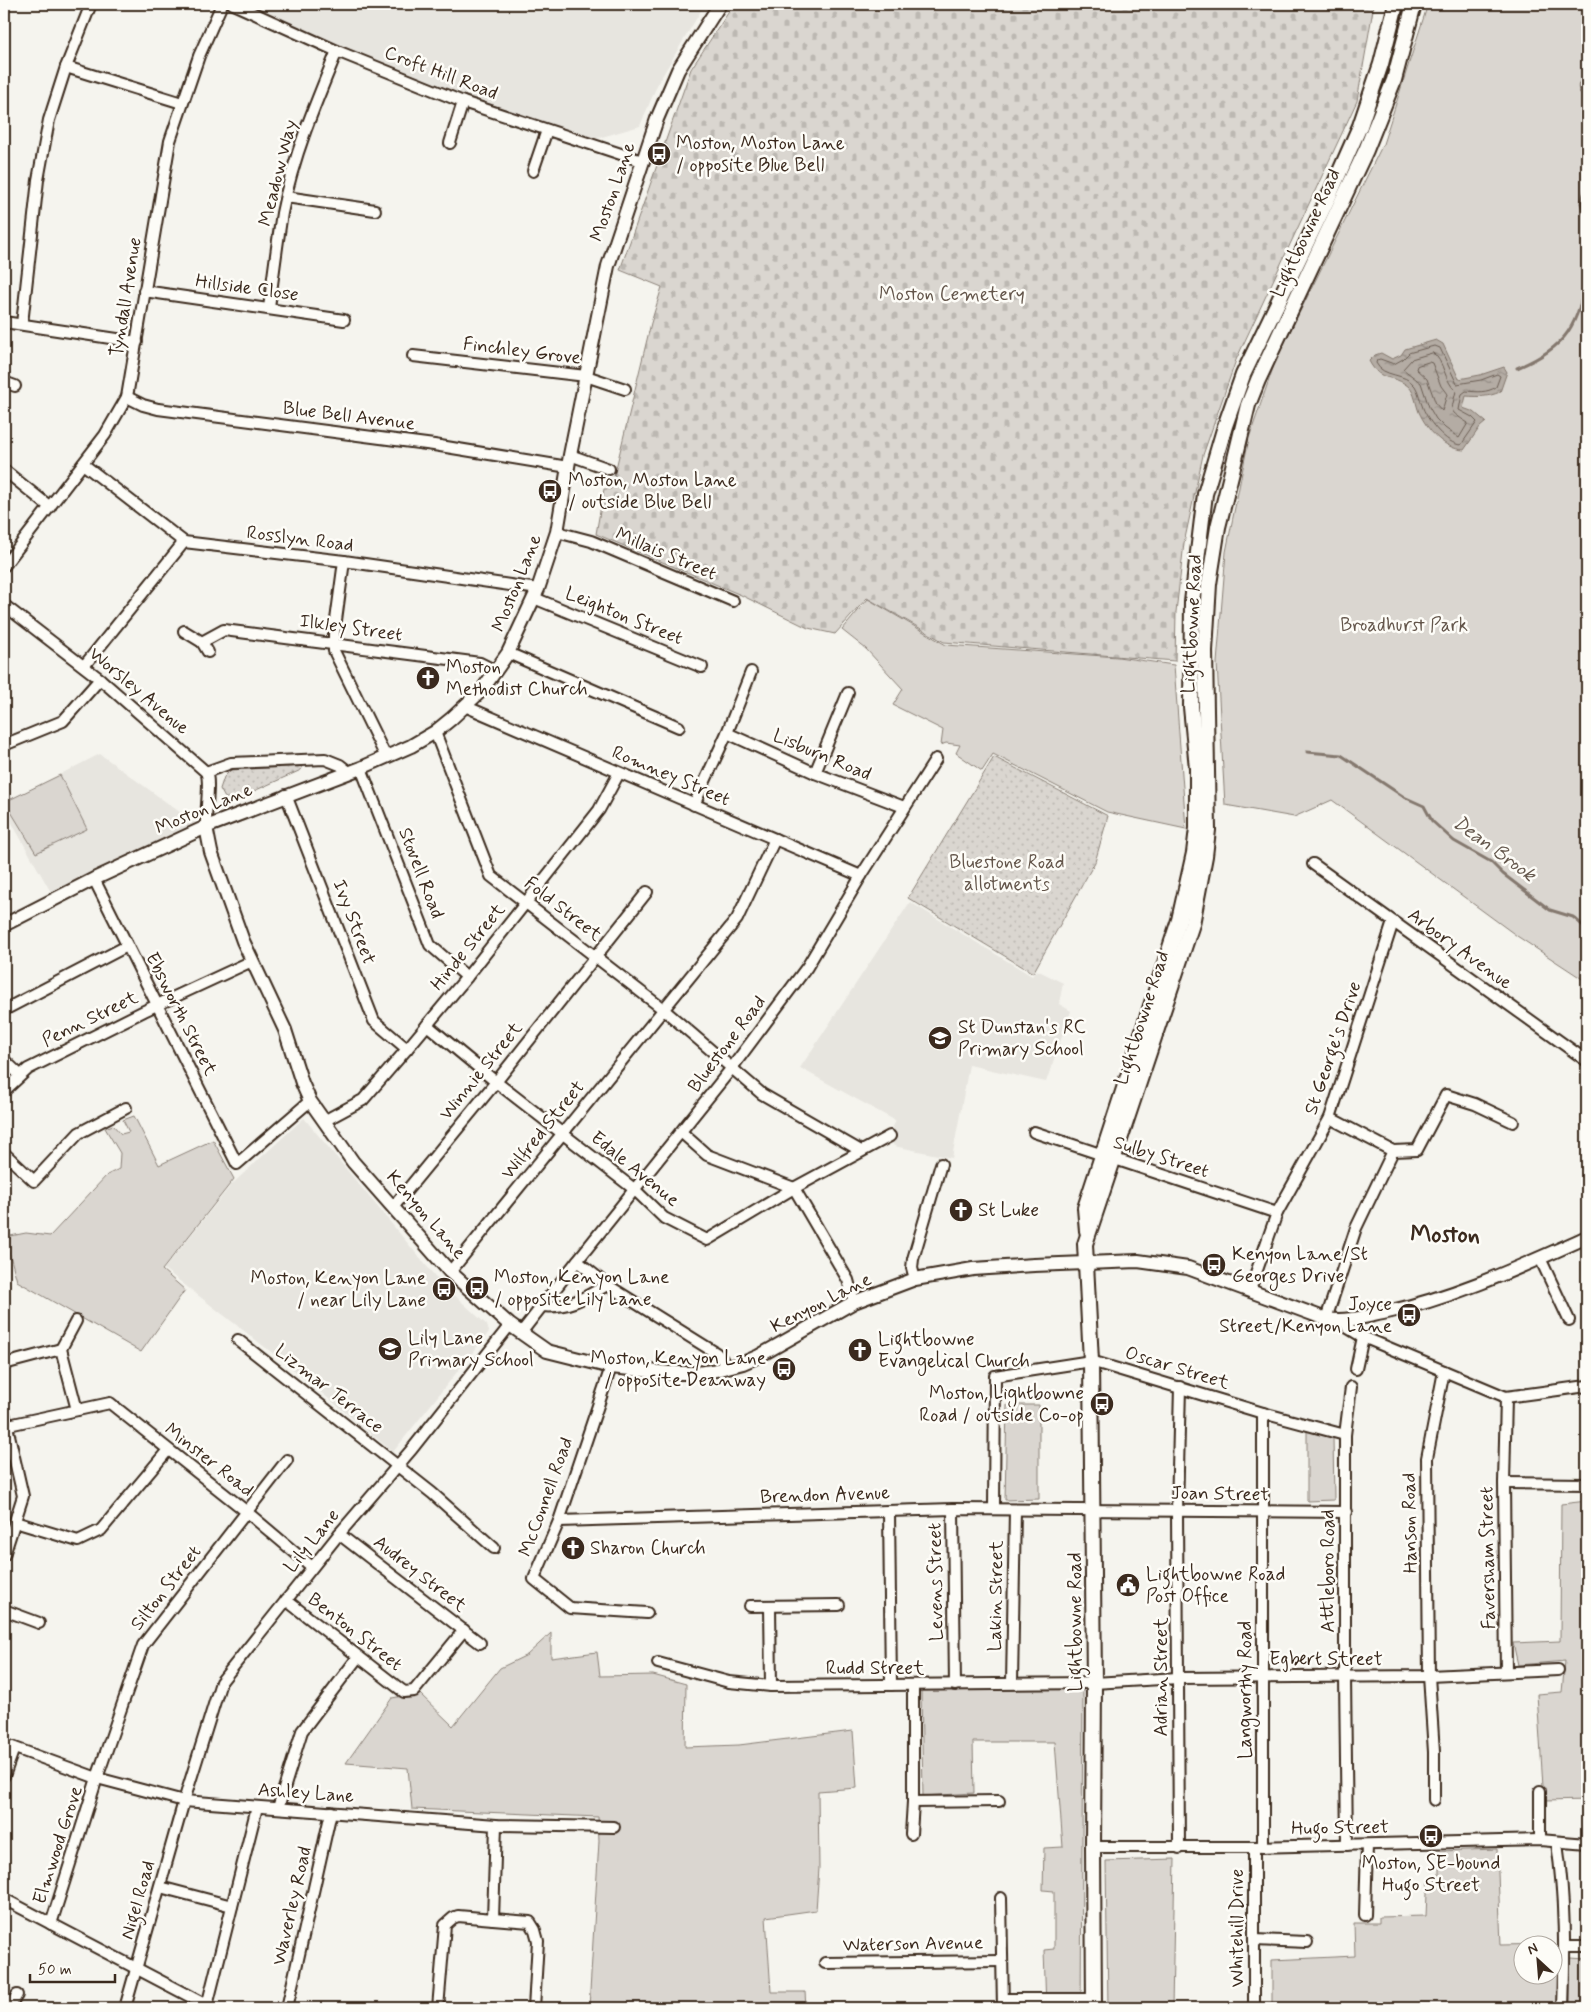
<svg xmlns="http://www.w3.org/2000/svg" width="1591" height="2012" viewBox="0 0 1591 2012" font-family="Mynerve,sans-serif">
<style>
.built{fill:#e7e5df}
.grass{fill:url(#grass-dots);stroke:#8a8077}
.cemetery{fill:url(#cemetery-stones);stroke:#8a8077}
.park{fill:#dad6d0;stroke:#8a8077}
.water{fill:url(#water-ripples);stroke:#84786e}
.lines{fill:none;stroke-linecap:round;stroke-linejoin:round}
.shore{stroke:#6b5e54;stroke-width:1}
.stream{stroke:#84786e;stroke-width:3}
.minor-casing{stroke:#3b2a1e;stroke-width:14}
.tertiary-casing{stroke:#3b2a1e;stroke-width:16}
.secondary-casing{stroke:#3b2a1e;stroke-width:18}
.minor{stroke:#fdfcf7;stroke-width:10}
.tertiary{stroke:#fdfcf7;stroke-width:12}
.secondary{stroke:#fdfcf7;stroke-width:14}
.labels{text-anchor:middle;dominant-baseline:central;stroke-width:5;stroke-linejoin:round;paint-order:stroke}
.street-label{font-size:19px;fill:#3b2a1e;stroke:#fdfcf7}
.poi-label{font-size:19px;fill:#3b2a1e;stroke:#fdfcf7;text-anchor:start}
.park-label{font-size:19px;fill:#63554a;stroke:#fdfcf7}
.water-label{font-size:20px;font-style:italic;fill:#65584d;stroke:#fdfcf7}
.district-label{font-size:24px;font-weight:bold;fill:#3b2a1e;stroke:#fdfcf7}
</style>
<defs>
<pattern id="grass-dots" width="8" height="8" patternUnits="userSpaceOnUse" patternTransform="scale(1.25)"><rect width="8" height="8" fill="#dad6d0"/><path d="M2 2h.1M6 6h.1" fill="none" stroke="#bcb8b2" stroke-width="1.8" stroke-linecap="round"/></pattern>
<pattern id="cemetery-stones" width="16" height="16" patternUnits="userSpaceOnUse" patternTransform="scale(1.25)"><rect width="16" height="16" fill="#dad6d0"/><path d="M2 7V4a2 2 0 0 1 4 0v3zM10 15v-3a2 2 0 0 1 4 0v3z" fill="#bcb8b2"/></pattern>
<pattern id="water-ripples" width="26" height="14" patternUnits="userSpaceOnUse" patternTransform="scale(1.25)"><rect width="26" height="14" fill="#b4aca4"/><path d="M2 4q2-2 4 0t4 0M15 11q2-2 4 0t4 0" fill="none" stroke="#948c85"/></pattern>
</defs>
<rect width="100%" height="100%" fill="#f5f4ee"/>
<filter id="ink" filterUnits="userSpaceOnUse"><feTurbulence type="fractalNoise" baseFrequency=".02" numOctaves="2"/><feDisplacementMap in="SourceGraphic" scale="10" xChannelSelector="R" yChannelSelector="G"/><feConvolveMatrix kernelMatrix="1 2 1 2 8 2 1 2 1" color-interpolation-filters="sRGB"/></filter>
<g filter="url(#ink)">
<g class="built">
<path d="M248,4H700L702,9L658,83L640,126L595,139L414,79L285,23L286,21Z"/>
<path d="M100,754L199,826L52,894L4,809V803Z"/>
<path d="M910,902L1032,976L1037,970L1063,983L1059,1004L1071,1011L1046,1082L969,1065L952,1158L894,1146L888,1135L896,1121L800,1068Z"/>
<path d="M304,1118L439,1281L487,1325L489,1332L393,1452L288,1365L164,1269L231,1185Z"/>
</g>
<g class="grass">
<path d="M994,757L1108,816L1095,862L1033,973L908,898Z"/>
<path d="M303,766L301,770L236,799L232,800L225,798L220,789L224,777L231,770Z"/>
</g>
<path class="cemetery" d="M734,4H1374L1357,101L1236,360L1203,455L1184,543L1176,612L1175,661L944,642L867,598L835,634L808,628L741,595L596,534L604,489H611L651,323L662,287L620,270L691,69Z"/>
<g class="park">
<path d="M1428,4H1587V982L1517,936L1332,800L1294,817L1225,805L1217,663L1226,552L1249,438L1275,362L1383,144Z"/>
<path d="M868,599L946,645L1118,657L1174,665L1186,829L1107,812L993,754L982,771L956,753L960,745L946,743L941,745L943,730L893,705L903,689L866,649L842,630Z"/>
<path d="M60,775L87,829L36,853L5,802Z"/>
<path d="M134,1116L159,1165L213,1140L234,1179L162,1270L185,1290L141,1352L17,1281L5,1237L26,1233L50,1236L107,1175L119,1169L120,1153L105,1128L113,1125L121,1134L129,1132L123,1120Z"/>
<path d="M1007,1405H1039V1499L1005,1500Z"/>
<path d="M1307,1429L1333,1437L1334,1500L1307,1501Z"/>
<path d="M1587,1501V1800L1544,1801L1537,1694L1562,1692L1565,1661L1518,1665L1513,1643L1560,1641L1561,1504Z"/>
<path d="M551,1633V1658L597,1652L600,1676L653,1675L686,1684L685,1747L739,1745L853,1731L857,1788L818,1791L819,1868L816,1910L766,1917L771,1992H805L806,2008H589L599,1841L598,1817L412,1809L408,1768L346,1763L392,1698L419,1693L453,1726L500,1668L527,1655Z"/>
<path d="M921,1688H1083L1081,2008H1046L1044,1950L1054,1949V1891L1043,1890L1044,1848L1063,1847L1055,1742H973L974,1793L923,1796Z"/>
<path d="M1497,1849L1501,1945L1553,1944H1524V1974H1554V1947L1556,1958H1561L1558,2008H1272V1960L1355,1956L1354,1923H1379V1917L1426,1916L1427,1894L1429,1881L1439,1879V1851Z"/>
<path d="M1175,1859L1172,2007L1150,2005L1149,2008H1108L1106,1861Z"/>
<path d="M1570,1958L1587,1959V2008H1570Z"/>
</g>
<g class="water">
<path d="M1587,76V98L1580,93C1576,86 1579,79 1587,76Z"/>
<path d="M1436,340L1443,344L1459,379L1480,375L1504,367L1507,372L1500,392C1488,397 1479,397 1466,396L1463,408L1474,412L1486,422L1480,427L1464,450C1444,449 1427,430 1419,412C1416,405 1415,393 1409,387C1393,373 1381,384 1369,361L1375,355L1381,353L1392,359L1401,355L1405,349Z"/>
</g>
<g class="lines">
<g class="shore">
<path d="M1435,346L1440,348L1457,384L1481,380L1497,374L1500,376L1496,387C1487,393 1477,392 1466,391L1462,394L1459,410L1472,417L1477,422L1461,445C1446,444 1428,421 1423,408C1420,401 1419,392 1415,386C1405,372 1383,378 1376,363L1377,360L1380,359L1394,364L1403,359L1409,353Z"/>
<path d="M1433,353C1444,360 1444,381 1456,391C1451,413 1448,410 1468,423L1459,438L1445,428L1436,419L1429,407L1421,383L1403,369L1412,359Z"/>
<path d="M1429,362L1432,363L1441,386L1447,394L1442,411L1436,404L1427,379L1416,369L1417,366Z"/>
</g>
<g class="stream">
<path d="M1587,185L1581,203L1587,220"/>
<path d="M1517,368C1568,347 1578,325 1587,273"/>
<path d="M1307,752L1341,755L1404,797L1424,806L1432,821L1454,841L1491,862L1503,874L1550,910L1573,917L1587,929"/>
</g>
<g class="minor-casing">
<g id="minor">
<path d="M233,4L337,51L463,102L642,161"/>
<path d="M66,67L182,103"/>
<path d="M450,143L463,102"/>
<path d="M533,171L547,130"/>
<path d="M286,197L375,210"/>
<path d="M144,291L344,320"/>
<path d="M269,308C273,277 277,245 282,213C293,157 315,104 337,51"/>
<path d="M4,322L137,342"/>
<path d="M22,324L38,180L49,120L66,67L91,4"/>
<path d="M413,356L586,376L625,389"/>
<path d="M4,382L15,386"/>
<path d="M127,397L143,405L158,409L434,445L568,467"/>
<path d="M570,455L609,469"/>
<path d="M83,464L184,542L344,561L538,589"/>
<path d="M4,470L50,507"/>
<path d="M557,532L591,541L733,601"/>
<path d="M344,561L334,635V651L386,757"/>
<path d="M4,566L105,435L127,397L170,141L199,56L222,4"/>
<path d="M534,598L702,667"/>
<path d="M4,605L100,679L206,772C211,781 205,814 206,827"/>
<path d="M184,631L202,642L208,652"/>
<path d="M202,642L224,630L480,663L496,671"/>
<path d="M508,653L679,727"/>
<path d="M84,666L184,542"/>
<path d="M467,707L861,876"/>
<path d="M435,732L491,876L663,1009L762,1094L861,1151"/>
<path d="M727,733L815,773L904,807"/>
<path d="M4,745L63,721L100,679"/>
<path d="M361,768L430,945L467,977"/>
<path d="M206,772L231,763L325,759L340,765L349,772"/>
<path d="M815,773L848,693"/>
<path d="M286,795L374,1021L407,1049"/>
<path d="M694,805L727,733L751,672"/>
<path d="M1313,864L1587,1061"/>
<path d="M94,879L237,1164L310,1101"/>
<path d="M4,1010L127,946"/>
<path d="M427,1025L496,1082L634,1189L664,1218L707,1240L794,1188L890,1136"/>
<path d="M4,1060L20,1075"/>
<path d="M4,1091L28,1069L144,1011L252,961"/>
<path d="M1330,1118L1393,1151L1417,1150L1446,1095L1475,1104L1513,1122"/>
<path d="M324,1121L363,1100L407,1049L467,977L599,810L619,773"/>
<path d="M681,1132L707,1155L794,1188L848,1280L854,1302"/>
<path d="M1034,1132L1277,1213"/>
<path d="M4,1153L34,1181L79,1133L126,1108"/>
<path d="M394,1206L496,1082L647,892"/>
<path d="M1540,1258L1569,1320"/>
<path d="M577,1261L607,1285L716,1353L722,1359L726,1368"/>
<path d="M450,1272L737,919L775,839"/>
<path d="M915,1279L912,1268L913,1259L941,1164"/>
<path d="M1250,1290L1277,1213L1330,1118L1393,922"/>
<path d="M542,1306C568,1309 586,1297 607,1285"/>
<path d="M1326,1319L1356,1228L1393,1151"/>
<path d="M76,1321L61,1349L77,1410"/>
<path d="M1344,1321L1348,1328L1363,1337L1506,1397L1587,1386"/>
<path d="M521,1333L577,1261L731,1069L807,967L861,876L936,759"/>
<path d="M238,1340L432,1493L494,1548"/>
<path d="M4,1364L61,1349"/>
<path d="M611,1367L559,1521L534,1579L570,1608L647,1613"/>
<path d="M1356,1369L1363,1337"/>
<path d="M4,1413L23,1496L4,1555"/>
<path d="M1263,1413V1847"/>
<path d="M4,1426L110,1403L247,1512L312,1567"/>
<path d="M1504,1483L1587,1484"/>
<path d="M953,1509L955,1685"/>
<path d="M994,1509L995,1376L1091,1361L1263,1413L1345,1435"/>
<path d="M889,1511L891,1685"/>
<path d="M559,1521L953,1509L1346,1512"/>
<path d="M15,1522L78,1541L101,1530L168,1450"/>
<path d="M339,1534L480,1643"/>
<path d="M286,1600L404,1692L414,1691L464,1630"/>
<path d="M750,1606L839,1605"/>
<path d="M770,1606L771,1686"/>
<path d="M4,1610L39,1623"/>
<path d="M658,1663L729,1682L771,1686L1094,1683L1178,1678L1429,1676L1558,1670"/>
<path d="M1506,1672L1504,1483L1506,1397"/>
<path d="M1012,1683L1015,1510"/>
<path d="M4,1744L97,1778L184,1801L496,1825L614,1827"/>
<path d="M4,1776L14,1748"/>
<path d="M1434,1800V1752L1429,1676L1427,1458L1444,1371"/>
<path d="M913,1802L999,1801"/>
<path d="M278,1808L302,1731L358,1657"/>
<path d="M911,1834L913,1802V1685"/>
<path d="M1540,1840V1791"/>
<path d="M1557,1843C1565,1899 1565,1952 1563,2008"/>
<path d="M1347,1845L1345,1677V1435L1351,1387"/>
<path d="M1093,1847H1254L1540,1840L1587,1844"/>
<path d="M1179,1848L1177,1511L1180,1387"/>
<path d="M160,1887L232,1906"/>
<path d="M1001,1898L1003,2008"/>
<path d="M4,1899L212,2008"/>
<path d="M1365,1915L1367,1845"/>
<path d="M493,1919L530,1922L535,1930L538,1941L534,2008"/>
<path d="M51,1924L97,1778L143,1645L287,1460"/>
<path d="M1255,1940L1307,1942"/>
<path d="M1566,1946H1587"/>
<path d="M825,1963L1002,1961"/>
<path d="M1003,1999H1094"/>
<path d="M207,2006L257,1807"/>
<path d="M9,2008L17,1995"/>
<path d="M125,2008L184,1801L221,1682L339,1534L412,1449L510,1325"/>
<path d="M287,2008L331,1812"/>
<path d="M438,2008L445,1925L453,1918L458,1916L493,1919L496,1825"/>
<path d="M1254,2008V1847"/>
</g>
</g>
<g class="tertiary-casing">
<g id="tertiary">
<path d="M206,827L211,852L243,941L285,1030L302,1083L310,1101L353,1162L450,1272L510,1325L547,1351L611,1367L669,1373H697L712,1371L743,1363L759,1356L854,1302L915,1279L973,1269L1034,1265L1138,1261L1188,1268L1326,1319C1347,1322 1363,1317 1383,1313C1454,1298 1522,1266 1587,1237"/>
<path d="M4,925L94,879L206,827L361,768L411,746L435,732L451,719L482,690L508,653L538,589L557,532L570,455L608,266L657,119L678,70L720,4"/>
</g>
</g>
<g class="secondary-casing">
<g id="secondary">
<path d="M1087,1231L1085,1208L1179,920L1194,853L1197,828V768L1191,707L1192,602L1205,494L1225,426L1243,375L1330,194L1360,126L1381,64L1396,4"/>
<path d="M1094,2008L1093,1847L1094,1683L1091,1361L1085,1244L1192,924L1205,856L1208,830L1205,651L1209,584L1218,527L1232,471L1248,405L1258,380L1366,150L1394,80L1414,4"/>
</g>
</g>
<use href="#minor" class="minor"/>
<use href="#tertiary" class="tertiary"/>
<use href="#secondary" class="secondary"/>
</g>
</g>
<defs>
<g id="bus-disc" transform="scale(1.25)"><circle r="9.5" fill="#3b2a1e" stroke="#fdfcf7"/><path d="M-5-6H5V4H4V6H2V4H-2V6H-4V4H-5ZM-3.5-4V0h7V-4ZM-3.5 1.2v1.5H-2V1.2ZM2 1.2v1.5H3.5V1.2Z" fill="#fff"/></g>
<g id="church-disc" transform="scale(1.25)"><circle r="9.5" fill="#3b2a1e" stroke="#fdfcf7"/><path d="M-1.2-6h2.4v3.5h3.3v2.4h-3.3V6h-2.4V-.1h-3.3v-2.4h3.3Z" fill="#fff"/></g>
<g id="school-disc" transform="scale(1.25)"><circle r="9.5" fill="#3b2a1e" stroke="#fdfcf7"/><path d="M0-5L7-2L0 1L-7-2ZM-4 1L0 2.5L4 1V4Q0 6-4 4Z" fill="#fff"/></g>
<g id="civic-disc" transform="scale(1.25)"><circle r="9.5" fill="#3b2a1e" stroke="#fdfcf7"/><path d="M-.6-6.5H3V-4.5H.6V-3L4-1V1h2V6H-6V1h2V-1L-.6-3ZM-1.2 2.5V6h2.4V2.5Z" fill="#fff"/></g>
</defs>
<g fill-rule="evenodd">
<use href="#bus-disc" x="659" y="154"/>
<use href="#bus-disc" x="550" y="491"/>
<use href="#church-disc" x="428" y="678"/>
<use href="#school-disc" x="940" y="1038"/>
<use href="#church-disc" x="961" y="1210"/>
<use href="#bus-disc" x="1214" y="1265"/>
<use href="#bus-disc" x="477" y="1288"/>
<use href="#bus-disc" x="444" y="1289"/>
<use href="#bus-disc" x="1409" y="1315"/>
<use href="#school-disc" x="390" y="1349"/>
<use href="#church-disc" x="860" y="1350"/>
<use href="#bus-disc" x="784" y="1369"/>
<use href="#bus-disc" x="1102" y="1404"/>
<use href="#church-disc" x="573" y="1548"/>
<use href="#civic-disc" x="1128" y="1585"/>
<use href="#bus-disc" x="1431" y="1836"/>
</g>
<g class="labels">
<g class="street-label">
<text transform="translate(441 73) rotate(21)">Croft Hill Road</text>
<text transform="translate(278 173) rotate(-76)">Meadow Way</text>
<text transform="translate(613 192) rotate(-71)">Moston Lane</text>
<text transform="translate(1306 233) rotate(-65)">Lightbowne Road</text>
<text transform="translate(247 288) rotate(8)">Hillside Close</text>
<text transform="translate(126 297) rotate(-81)">Tyndall Avenue</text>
<text transform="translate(522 351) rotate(7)">Finchley Grove</text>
<text transform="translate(349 416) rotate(7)">Blue Bell Avenue</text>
<text transform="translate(300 539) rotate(7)">Rosslyn Road</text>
<text transform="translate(666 554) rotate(23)">Millais Street</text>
<text transform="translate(517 583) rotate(-68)">Moston Lane</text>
<text transform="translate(624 616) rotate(22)">Leighton Street</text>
<text transform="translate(1192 624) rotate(-87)">Lightbowne Road</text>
<text transform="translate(351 628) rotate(8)">Ilkley Street</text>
<text transform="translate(139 691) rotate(40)">Worsley Avenue</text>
<text transform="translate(822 755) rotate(23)">Lisburn Road</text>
<text transform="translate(671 776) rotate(23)">Romney Street</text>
<text transform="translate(204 809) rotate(-23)">Moston Lane</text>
<text transform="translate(421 873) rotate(69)">Stovell Road</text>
<text transform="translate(563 909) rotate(38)">Fold Street</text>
<text transform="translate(354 922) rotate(69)">Ivy Street</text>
<text transform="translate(468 947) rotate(-51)">Hinde Street</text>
<text transform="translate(1460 949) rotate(36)">Arbory Avenue</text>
<text transform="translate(181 1014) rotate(63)">Ebsworth Street</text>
<text transform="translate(1142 1018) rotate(-72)">Lightbowne Road</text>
<text transform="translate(90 1019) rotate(-26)">Penn Street</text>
<text transform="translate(727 1044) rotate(-53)">Bluestone Road</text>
<text transform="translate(1333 1048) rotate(-71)">St George's Drive</text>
<text transform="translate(481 1071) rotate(-51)">Winnie Street</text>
<text transform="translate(543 1130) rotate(-51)">Wilfred Street</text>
<text transform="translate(1161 1157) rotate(18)">Sulby Street</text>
<text transform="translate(635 1169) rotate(39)">Edale Avenue</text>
<text transform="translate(426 1215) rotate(49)">Kenyon Lane</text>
<text transform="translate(821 1303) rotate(-27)">Kenyon Lane</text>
<text transform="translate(1177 1368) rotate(17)">Oscar Street</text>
<text transform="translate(329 1389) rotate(38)">Lizmar Terrace</text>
<text transform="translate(209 1460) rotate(38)">Minster Road</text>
<text transform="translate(1220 1494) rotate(1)">Joan Street</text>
<text transform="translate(825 1495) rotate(-2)">Brendon Avenue</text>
<text transform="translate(546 1497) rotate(-70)">McConnell Road</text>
<text transform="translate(1410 1523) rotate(-91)">Hanson Road</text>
<text transform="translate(312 1541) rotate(-51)">Lily Lane</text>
<text transform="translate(1488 1558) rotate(-91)">Faversham Street</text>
<text transform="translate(1328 1571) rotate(-90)">Attleboro Road</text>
<text transform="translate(420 1574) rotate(38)">Audrey Street</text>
<text transform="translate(936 1582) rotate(-91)">Levens Street</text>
<text transform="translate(166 1588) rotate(-52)">Silton Street</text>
<text transform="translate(996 1596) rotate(-89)">Lakin Street</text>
<text transform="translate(1075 1622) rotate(-90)">Lightbowne Road</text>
<text transform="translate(355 1632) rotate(38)">Benton Street</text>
<text x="1326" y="1659">Egbert Street</text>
<text x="875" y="1668">Rudd Street</text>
<text transform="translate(1161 1677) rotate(-90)">Adrian Street</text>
<text transform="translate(1245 1690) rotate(-90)">Langworthy Road</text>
<text transform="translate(306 1793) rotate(4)">Ashley Lane</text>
<text transform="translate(1340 1828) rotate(-1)">Hugo Street</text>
<text transform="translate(58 1845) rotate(-72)">Elmwood Grove</text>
<text transform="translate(138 1900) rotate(-74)">Nigel Road</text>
<text transform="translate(292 1906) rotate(-77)">Waverley Road</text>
<text transform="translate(1237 1928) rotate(-90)">Whitehill Drive</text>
<text transform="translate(913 1944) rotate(-1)">Waterson Avenue</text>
</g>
<g class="poi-label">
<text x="676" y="143">Moston, Moston Lane<tspan x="676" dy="22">/ opposite Blue Bell</tspan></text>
<text x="568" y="480">Moston, Moston Lane<tspan x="568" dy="22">/ outside Blue Bell</tspan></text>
<text x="446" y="667">Moston<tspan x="446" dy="22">Methodist Church</tspan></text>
<text x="958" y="1027">St Dunstan's RC<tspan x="958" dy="22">Primary School</tspan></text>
<text x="978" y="1210">St Luke</text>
<text x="1232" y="1254">Kenyon Lane/St<tspan x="1232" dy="22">Georges Drive</tspan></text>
<text x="494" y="1277">Moston, Kenyon Lane<tspan x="494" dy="22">/ opposite Lily Lane</tspan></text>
<text x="426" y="1278" text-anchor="end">Moston, Kenyon Lane<tspan x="426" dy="22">/ near Lily Lane</tspan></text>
<text x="1392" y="1304" text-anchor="end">Joyce<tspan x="1392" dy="22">Street/Kenyon Lane</tspan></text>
<text x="408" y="1338">Lily Lane<tspan x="408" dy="22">Primary School</tspan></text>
<text x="878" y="1339">Lightbowne<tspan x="878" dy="22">Evangelical Church</tspan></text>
<text x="766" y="1358" text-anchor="end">Moston, Kenyon Lane<tspan x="766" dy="22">/ opposite Deanway</tspan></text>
<text x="1084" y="1393" text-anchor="end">Moston, Lightbowne<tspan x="1084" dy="22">Road / outside Co-op</tspan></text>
<text x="590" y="1548">Sharon Church</text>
<text x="1146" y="1574">Lightbowne Road<tspan x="1146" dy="22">Post Office</tspan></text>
<text x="1431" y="1863" text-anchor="middle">Moston, SE-bound<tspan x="1431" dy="22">Hugo Street</tspan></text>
</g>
<g class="park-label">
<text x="952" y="294">Moston Cemetery</text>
<text x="1404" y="625">Broadhurst Park</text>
<text x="1007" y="862">Bluestone Road<tspan x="1007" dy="22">allotments</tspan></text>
</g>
<g class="water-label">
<text transform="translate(1494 849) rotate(36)">Dean Brook</text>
</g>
<g class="district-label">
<text x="1445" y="1235">Moston</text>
</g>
</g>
<rect width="1591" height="2012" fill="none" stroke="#fdfcf7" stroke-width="20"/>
<rect x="10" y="10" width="1571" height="1992" fill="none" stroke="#3b2a1e" stroke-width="2" filter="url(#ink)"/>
<g transform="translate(1538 1960) rotate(334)"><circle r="24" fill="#fdfcf7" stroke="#afa8a0"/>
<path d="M0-4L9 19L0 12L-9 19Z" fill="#3b2a1e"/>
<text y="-8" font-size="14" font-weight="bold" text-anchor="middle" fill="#3b2a1e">N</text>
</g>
<path d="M30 1974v8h85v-8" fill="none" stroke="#3b2a1e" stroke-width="2.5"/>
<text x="38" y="1974" font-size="15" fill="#3b2a1e" stroke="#fdfcf7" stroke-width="4" paint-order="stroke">50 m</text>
</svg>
